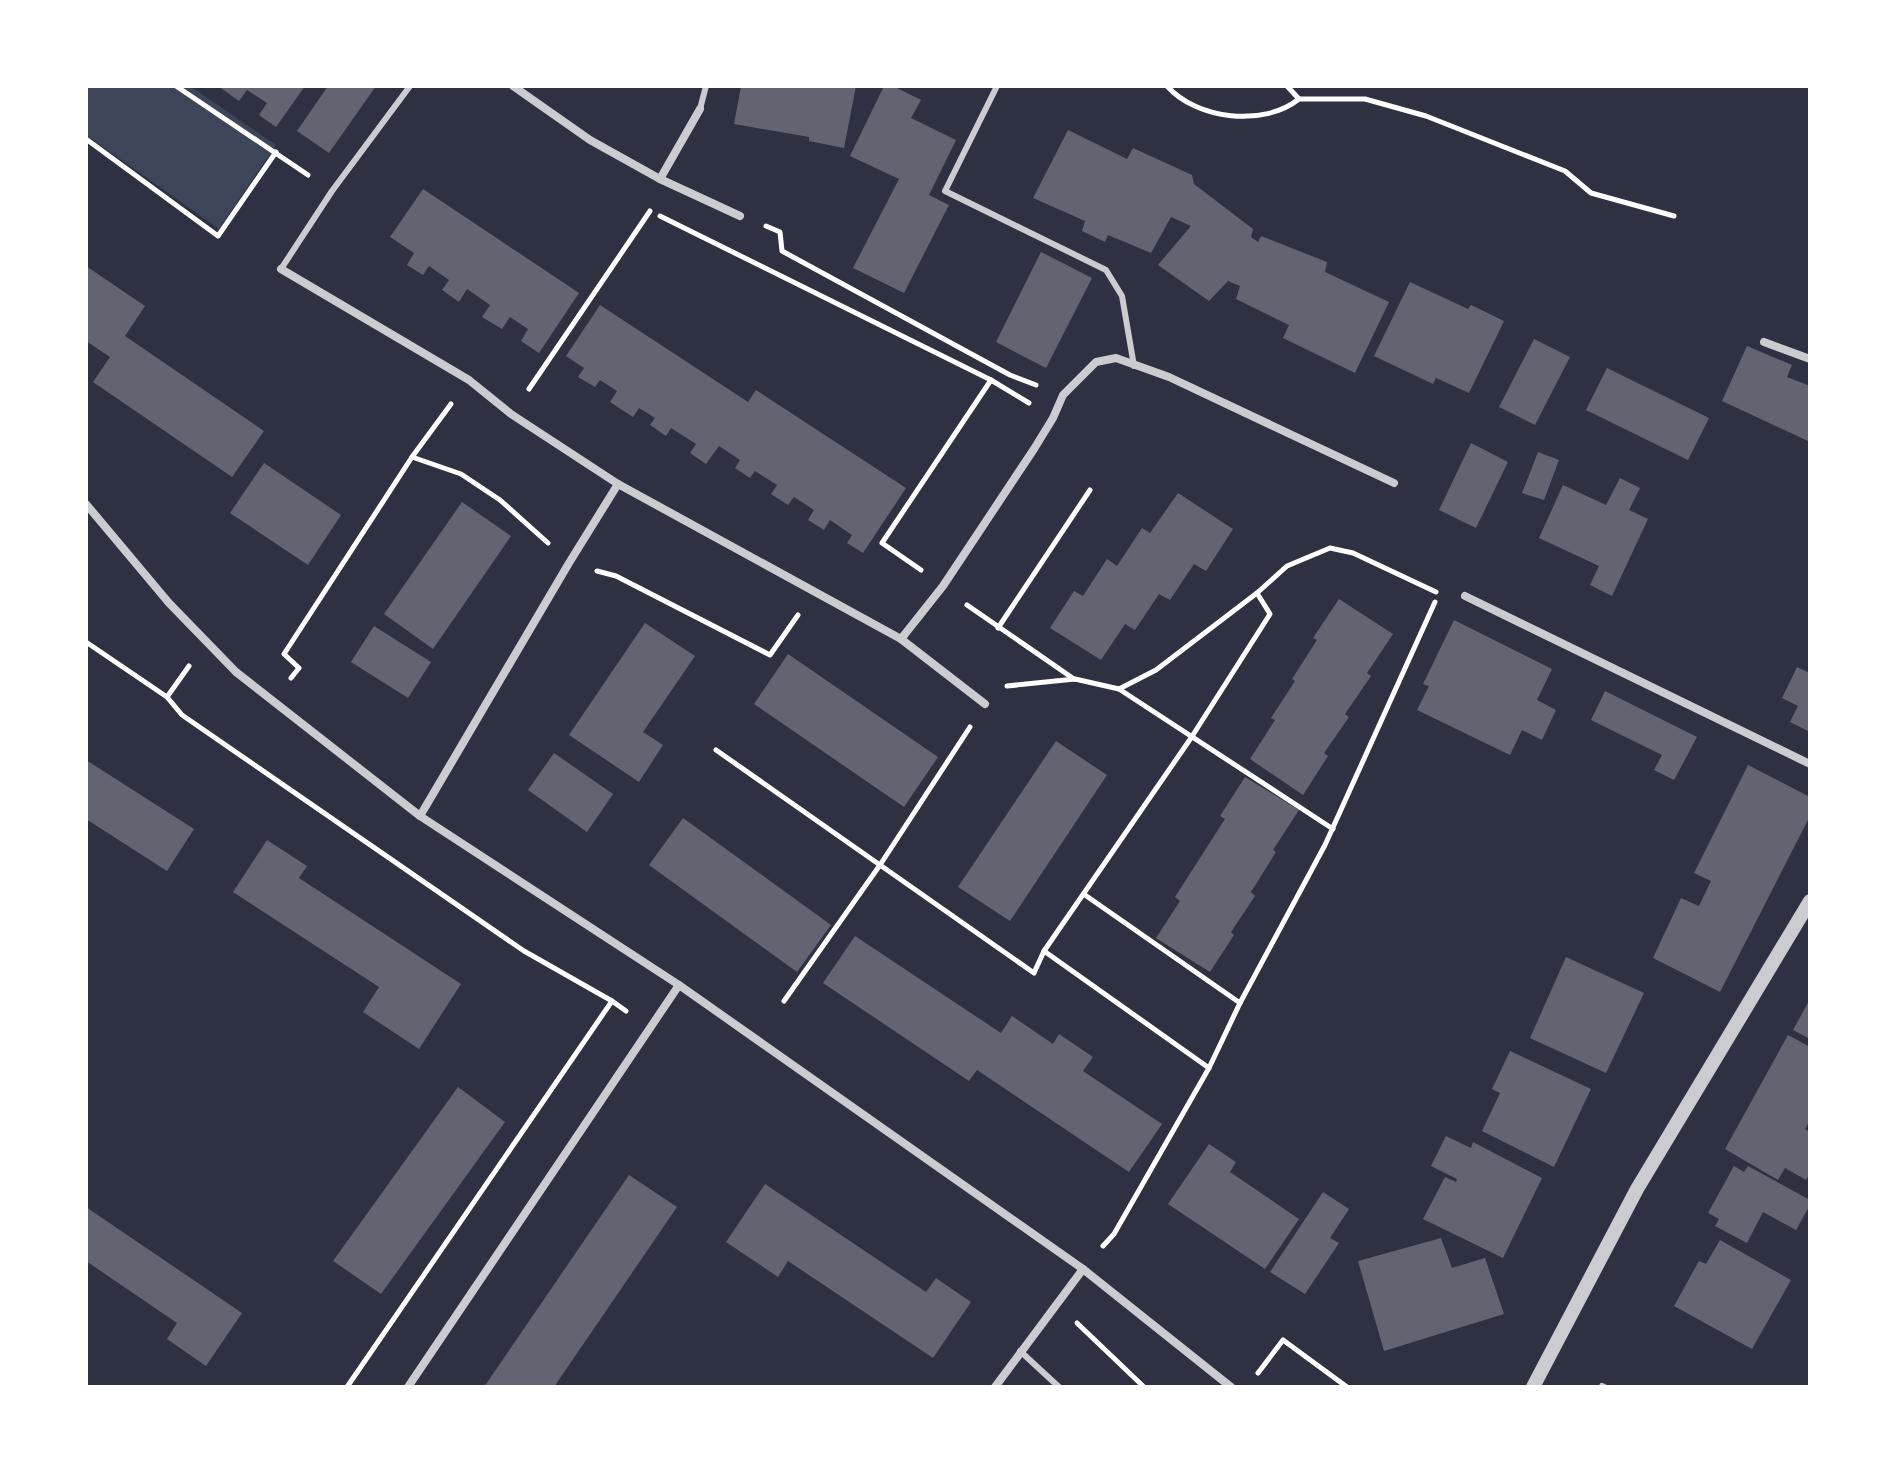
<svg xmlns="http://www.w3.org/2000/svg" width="1896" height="1473" viewBox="0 0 1896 1473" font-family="Jost,sans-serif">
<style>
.green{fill:#3c4559}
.building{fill:#626471}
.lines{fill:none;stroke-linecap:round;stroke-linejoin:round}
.path{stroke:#fff;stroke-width:5}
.service{stroke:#caccd0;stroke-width:6}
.minor{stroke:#caccd0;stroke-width:8}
.tertiary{stroke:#caccd0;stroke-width:14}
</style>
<rect width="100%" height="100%" fill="#2d3142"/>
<path class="green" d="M86,86H190L276,145L219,229L86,135Z"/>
<g class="building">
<path d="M218,86H305L276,127L259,115L267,103L247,90L239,101Z"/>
<path d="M328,86H376L329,153L297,131Z"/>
<path d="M741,86H856L844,148L809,141V137L734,124Z"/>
<path d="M884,86H893L921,100L911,118L956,140L929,195L949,205L904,293L853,268L899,179L850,156Z"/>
<path d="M1068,130L1127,159L1133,148L1192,175L1194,184L1253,229L1251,237L1258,242L1261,236L1327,262L1325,272L1389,302L1355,373L1283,338L1289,325L1236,299L1240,286L1228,281L1209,301L1158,265L1191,226L1171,217L1151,253L1108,235L1105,242L1082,231L1085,221L1033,198Z"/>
<path d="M423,189L579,293L539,353L521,341L528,329L510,317L502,329L482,317L490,305L467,289L459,302L442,290L449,280L429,266L423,275L407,265L414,253L390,237Z"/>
<path d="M1041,252L1092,278L1046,368L996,342Z"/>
<path d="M86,266L145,306L125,336L264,431L232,477L93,382L110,357L86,341Z"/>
<path d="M1410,282L1468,309L1471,305L1504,321L1469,393L1436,378L1433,384L1374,356Z"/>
<path d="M600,305L748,402L756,390L906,488L863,553L847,543L852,535L830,520L824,530L808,520L814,510L794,497L788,505L771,494L777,485L755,471L750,478L735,468L740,460L719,446L706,464L690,453L696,444L671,428L666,436L650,425L655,418L639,408L633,417L610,402L617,391L600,380L595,387L578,377L584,368L566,356Z"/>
<path d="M1534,339L1570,357L1535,425L1499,407Z"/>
<path d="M1747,346L1792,365L1787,377L1810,386V442L1722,401Z"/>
<path d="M1607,368L1709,418L1688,460L1586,410Z"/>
<path d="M1471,443L1508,462L1476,528L1439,510Z"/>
<path d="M1538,452L1559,460L1544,500L1522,493Z"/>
<path d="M264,463L341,515L308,565L230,513Z"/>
<path d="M1620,478L1640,488L1629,510L1648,519L1612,596L1590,585L1599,566L1539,538L1563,485L1606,505Z"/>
<path d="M1178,493L1233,529L1206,571L1194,564L1170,600L1159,594L1135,630L1125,624L1101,660L1050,628L1074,591L1083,596L1107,559L1117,566L1142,528L1150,533Z"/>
<path d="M462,502L511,536L433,649L384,614Z"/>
<path d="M1339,599L1393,634L1367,673L1371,676L1345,714L1349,717L1324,753L1328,756L1303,795L1250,759L1275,720L1271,718L1295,681L1292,679L1317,640L1313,638Z"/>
<path d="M1454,620L1552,669L1537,700L1556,710L1542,740L1522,730L1510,755L1417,710L1429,686L1423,684Z"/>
<path d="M645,623L695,656L643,732L663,745L639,782L569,735Z"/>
<path d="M374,626L431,662L408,698L351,662Z"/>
<path d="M788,654L938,757L904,807L754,704Z"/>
<path d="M1797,667L1810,673V732L1790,722L1798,706L1782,698Z"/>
<path d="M1605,691L1697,737L1674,780L1654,770L1662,755L1591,720Z"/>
<path d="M1056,741L1107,775L1010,921L958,887Z"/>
<path d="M554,753L613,794L587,832L528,790Z"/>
<path d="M86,760L194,829L167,871L86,819Z"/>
<path d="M1748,765L1810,797V816L1720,992L1653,958L1681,898L1699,906L1711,881L1694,873Z"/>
<path d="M1245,777L1299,810L1273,850L1276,852L1251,892L1255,896L1231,932L1234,935L1210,972L1156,938L1180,901L1175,897L1225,819L1220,816Z"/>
<path d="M683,818L831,925L797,972L649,865Z"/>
<path d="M267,840L307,866L299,878L461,984L419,1049L363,1012L379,987L233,892Z"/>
<path d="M855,936L1001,1033L1012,1016L1053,1044L1059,1034L1093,1057L1083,1071L1162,1124L1129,1172L977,1070L969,1081L823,983Z"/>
<path d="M1566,957L1644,993L1606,1073L1530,1038Z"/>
<path d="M1810,999V1039L1793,1030Z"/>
<path d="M1788,1035L1810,1047V1120L1805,1129L1810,1132V1173L1806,1180L1785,1168L1778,1180L1725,1149Z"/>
<path d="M1510,1051L1591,1089L1554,1167L1482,1131L1500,1093L1492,1089Z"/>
<path d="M458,1087L505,1122L381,1294L333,1261Z"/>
<path d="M1446,1136L1471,1148L1473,1142L1542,1178L1503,1258L1423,1219L1445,1177L1456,1182L1457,1179L1431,1166Z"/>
<path d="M1209,1144L1236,1162L1230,1172L1299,1219L1265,1269L1168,1204Z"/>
<path d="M1734,1166L1744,1172L1748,1166L1810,1200V1205L1796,1230L1763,1212L1747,1243L1715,1226L1719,1219L1708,1213Z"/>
<path d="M629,1175L677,1207L554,1387H484Z"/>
<path d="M765,1184L926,1292L936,1278L971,1302L933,1358L788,1261L778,1277L726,1242Z"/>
<path d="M1323,1192L1349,1209L1330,1238L1339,1243L1305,1294L1270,1272Z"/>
<path d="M86,1207L242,1313L206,1366L167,1339L177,1323L86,1261Z"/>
<path d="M1441,1238L1452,1268L1485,1258L1504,1314L1384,1351L1358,1261Z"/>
<path d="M1720,1240L1791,1280L1752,1349L1674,1306L1699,1261L1706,1264Z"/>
</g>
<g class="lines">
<g class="path">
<path d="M176,86L308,175"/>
<path d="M1167,86C1197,120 1264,127 1299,99L1287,86"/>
<path d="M1299,99H1365L1426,116L1565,171L1591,193L1674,216"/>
<path d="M86,139L218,236L276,152"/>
<path d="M660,216L991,380L1029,403"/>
<path d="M766,226L780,232L782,251L1010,375L1036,385"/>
<path d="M529,389L650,211"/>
<path d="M412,457L461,474L500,500L548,543"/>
<path d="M921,570L882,543L991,380"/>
<path d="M597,571L616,576L770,655L798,615"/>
<path d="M967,605L1074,679"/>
<path d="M998,628L1090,490"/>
<path d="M86,642L167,697L182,715L524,951L612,1001L626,1011"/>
<path d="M291,678L299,668L284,654L412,457L451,404"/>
<path d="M1007,686L1075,679L1119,689L1333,829"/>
<path d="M1119,689L1156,670L1257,593L1287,566L1330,548L1353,553L1436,592"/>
<path d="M167,697L189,666"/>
<path d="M716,750L1034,973L1044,951L1191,738L1270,614L1257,593"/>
<path d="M1085,895L1240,1003"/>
<path d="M1044,951L1209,1068"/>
<path d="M784,1001L880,865L970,727"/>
<path d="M1103,1246L1114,1234L1209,1068L1240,1003L1325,845L1435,602"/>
<path d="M1077,1323L1144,1387"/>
<path d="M1258,1373L1283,1340L1347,1387"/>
<path d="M347,1387L612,1001"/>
</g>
<g class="service">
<path d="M997,86L945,191L1106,270L1122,296L1134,366"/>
<path d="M700,109L706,86"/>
<path d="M281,269L332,191L410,86"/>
<path d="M1020,1351L1059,1387"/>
<path d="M1602,1386L1604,1387"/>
</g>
<g class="minor">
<path d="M513,86L590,140L660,179L740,216"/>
<path d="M660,179L700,109"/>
<path d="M281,269L469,380L511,414L618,484L901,639L985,704"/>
<path d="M1764,342L1810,359"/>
<path d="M86,504L169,603L236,672L420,816L679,985L1083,1269L1231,1387"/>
<path d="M1465,596L1810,764"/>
<path d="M901,639L943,586L1034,449L1053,418L1063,395L1096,362L1116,358L1169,377L1394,483"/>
<path d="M420,816L569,563L618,484"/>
<path d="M408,1387L679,985"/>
<path d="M995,1387L1083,1269"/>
</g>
<path class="tertiary" d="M1533,1387L1637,1189L1810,901"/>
</g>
<rect width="1896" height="1473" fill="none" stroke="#ffffff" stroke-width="176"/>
</svg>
